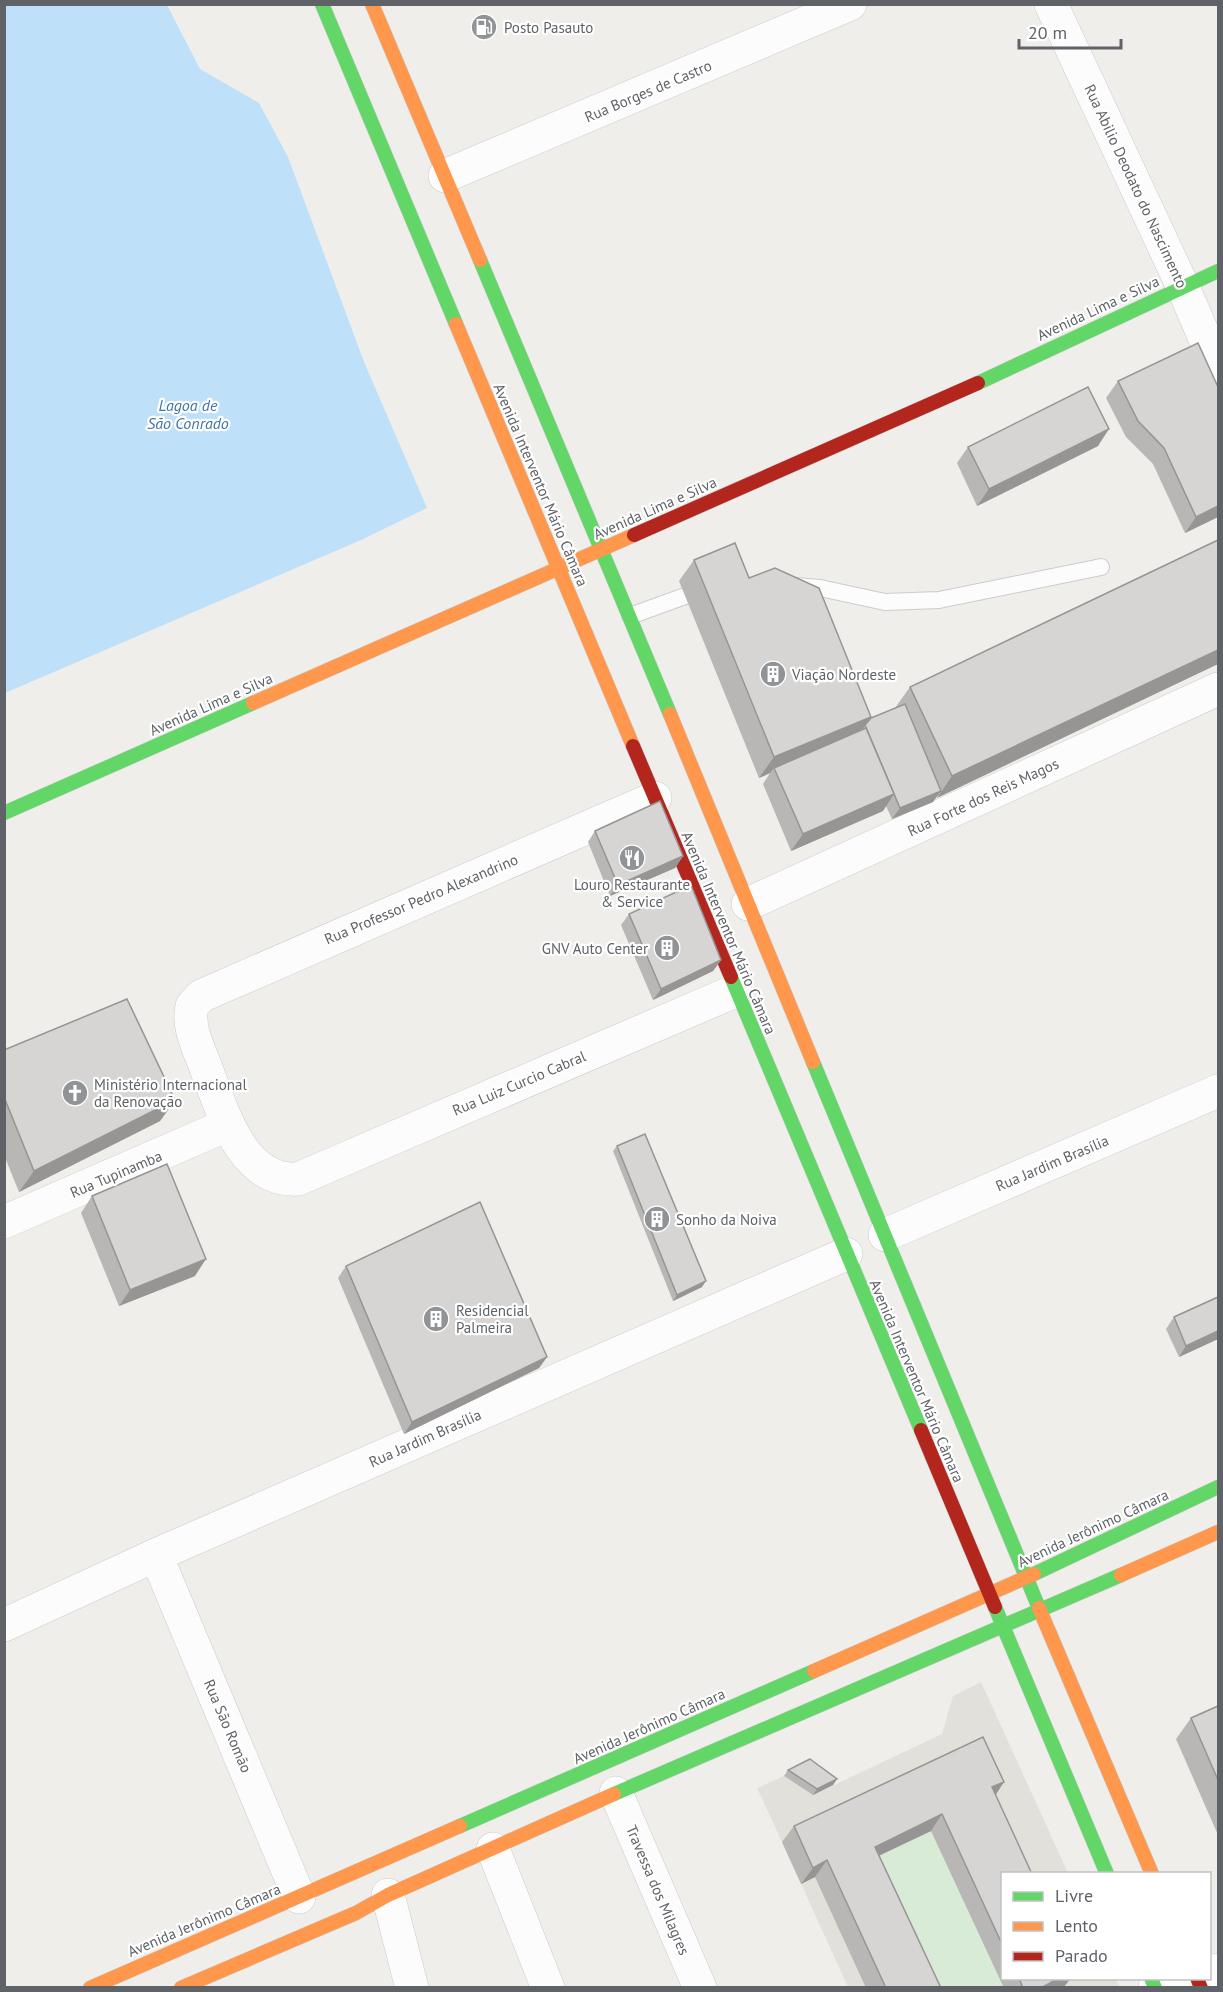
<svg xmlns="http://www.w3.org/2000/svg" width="1223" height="1992" viewBox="0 0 1223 1992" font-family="'PT Sans',sans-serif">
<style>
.education{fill:#e2e0da}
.green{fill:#d8ebd6}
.water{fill:#bfe0f9}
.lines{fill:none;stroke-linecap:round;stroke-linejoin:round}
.lane-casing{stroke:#cbcccc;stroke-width:18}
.street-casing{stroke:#cbcccc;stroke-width:34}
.fast-casing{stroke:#cacacb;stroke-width:15}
.slow-casing{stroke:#cacacb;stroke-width:15}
.jam-casing{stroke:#cacacb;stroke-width:15}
.lane{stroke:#fdfcfc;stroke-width:16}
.street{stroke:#fdfcfc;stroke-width:33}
.fast{stroke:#63d668;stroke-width:14}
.slow{stroke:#ff974d;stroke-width:14}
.jam{stroke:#b3261e;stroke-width:14}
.wall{fill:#b8b7b5}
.shaded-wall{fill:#969594}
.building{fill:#d6d5d3;stroke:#969594;stroke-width:1.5}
.labels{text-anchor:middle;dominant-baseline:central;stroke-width:4.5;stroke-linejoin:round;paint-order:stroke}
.poi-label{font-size:15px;fill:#5f6368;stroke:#fff;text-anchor:start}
.street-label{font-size:15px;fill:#5f6368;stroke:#fff}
.water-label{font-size:16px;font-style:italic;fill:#4174aa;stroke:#fff}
</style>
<rect width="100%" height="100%" fill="#efeeea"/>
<path class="education" d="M981,1682L1068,1873L1002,1874V1978L1116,1979L1120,1987H848L782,1842L757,1788L784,1776L813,1795L942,1734L953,1696Z"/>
<path class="green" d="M931,1831L1004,1987H921L863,1863Z"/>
<path class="water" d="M4,5H167L200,69L259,103L288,157L364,362L427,508L361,540L5,693Z"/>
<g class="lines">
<g class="lane-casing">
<g id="lane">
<path d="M796,586L820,588L885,602L939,600L1101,567"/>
<path d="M630,616L685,596"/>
</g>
</g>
<g class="street-casing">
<g id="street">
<path d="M1051,4L1183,287L1218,369"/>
<path d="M445,176L850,4"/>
<path d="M655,798L201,996L192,1006C187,1027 199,1049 206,1068C222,1110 242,1183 298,1179L735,991"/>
<path d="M748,904L1218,689"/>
<path d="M4,1222L227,1125"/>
<path d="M885,1235L1218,1091"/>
<path d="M156,1555L299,1897"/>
<path d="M4,1625L156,1555L846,1254"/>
<path d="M616,1793L700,1988"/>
<path d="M493,1849L548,1988"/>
<path d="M388,1895L412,1988"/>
<path d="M1210,1972L1218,1970"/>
<path d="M1155,1987L1185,1978"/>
</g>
</g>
<g class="fast-casing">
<g id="fast">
<path d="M322,4L456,324"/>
<path d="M480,260L670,714"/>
<path d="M978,383L1218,271"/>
<path d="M4,813L253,703"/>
<path d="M731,977L921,1430"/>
<path d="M813,1062L1039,1608"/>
<path d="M1034,1574L1218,1487"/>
<path d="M995,1607L1107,1874"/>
<path d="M614,1794L1121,1575"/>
<path d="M460,1826L814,1671"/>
<path d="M1151,1978L1155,1988"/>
</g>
</g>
<g class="slow-casing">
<g id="slow">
<path d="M372,4L480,260"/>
<path d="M456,324L633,746"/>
<path d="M253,703L634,535"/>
<path d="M670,714L813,1062"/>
<path d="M1121,1575L1218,1532"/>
<path d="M1039,1608L1152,1874"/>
<path d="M814,1671L1034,1574"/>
<path d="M90,1988L460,1826"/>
<path d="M181,1988L356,1913L388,1895L614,1794"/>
</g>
</g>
<g class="jam-casing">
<g id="jam">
<path d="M634,535L978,383"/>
<path d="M633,746L731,977"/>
<path d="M921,1430L995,1607"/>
<path d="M1197,1978L1201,1988"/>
</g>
</g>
<use href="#lane" class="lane"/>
<use href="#street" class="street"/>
<use href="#fast" class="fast"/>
<use href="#slow" class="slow"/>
<use href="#jam" class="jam"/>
</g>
<g class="wall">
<path d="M1118,381L1218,387V517L1185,533L1153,464L1126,437L1106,398Z"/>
<path d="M1098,446L977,506L957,463L968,447Z"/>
<path d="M1218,540V664L936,797L933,802L892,819L886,806L883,811L791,851L763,784L770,773L759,778L679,581L694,560L749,578L871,717L895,708L910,687Z"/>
<path d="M595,831L683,856L675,868L610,896L588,842Z"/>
<path d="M629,914L721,960L713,971L653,1000L621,925Z"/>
<path d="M4,1050L175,1100L160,1121L19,1192L4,1155Z"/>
<path d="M617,1146L702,1287L673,1301L613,1151Z"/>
<path d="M92,1196L195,1276L119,1306L81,1213Z"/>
<path d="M346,1266L547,1357L539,1368L404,1434L338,1278Z"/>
<path d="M1218,1297V1339L1179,1357L1166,1329L1174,1317Z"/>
<path d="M1218,1706V1835L1176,1739L1191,1718Z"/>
<path d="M788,1770L837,1779L833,1785L813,1795L784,1776Z"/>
<path d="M995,1794L1002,1874V1978H1071L1063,1988H1004L931,1831L879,1856L941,1988H866L815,1877L801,1884L782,1842L794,1826Z"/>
</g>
<g class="shaded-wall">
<path d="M1109,429L1098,446L977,506L989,489Z"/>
<path d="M1218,506V517L1185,533L1196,517Z"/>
<path d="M1218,650V664L937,798L952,776Z"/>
<path d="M871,717L856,739L774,768L770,773L759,778L774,757Z"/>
<path d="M941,791L933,802L892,819L900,808Z"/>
<path d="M894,794L883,811L791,851L803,834Z"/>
<path d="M683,856L675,868L610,896L618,885Z"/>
<path d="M721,960L713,971L653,1000L661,989Z"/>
<path d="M175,1100L160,1121L19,1192L34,1171Z"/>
<path d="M206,1259L195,1276L119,1306L130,1290Z"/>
<path d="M706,1281L702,1287L673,1301L677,1295Z"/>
<path d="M1218,1331V1339L1179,1357L1186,1346Z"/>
<path d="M547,1357L539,1368L404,1434L412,1422Z"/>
<path d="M837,1779L833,1785L813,1795L817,1789Z"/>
<path d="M1004,1782L993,1799L992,1787Z"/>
<path d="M942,1814L931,1831L863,1863L875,1847Z"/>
<path d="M827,1860L815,1877L801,1884L813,1868Z"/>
<path d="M1059,1978H1071L1063,1988H1041Z"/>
</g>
<g class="building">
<path d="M1198,343L1218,387V506L1196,517L1164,448L1138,421L1118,381Z"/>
<path d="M1088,387L1109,429L989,489L968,447Z"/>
<path d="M1218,540V650L952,776L910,687Z"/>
<path d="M735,543L749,578L775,568L819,588L871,717L774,757L694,560Z"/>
<path d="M905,704L941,791L900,808L865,725L871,718Z"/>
<path d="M866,728L894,794L803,834L774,768Z"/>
<path d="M660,801L683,856L618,885L595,831Z"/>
<path d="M691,885L721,960L661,989L629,914Z"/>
<path d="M127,999L175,1100L34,1171L4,1097V1050Z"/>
<path d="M645,1134L706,1281L677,1295L617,1146Z"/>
<path d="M167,1164L206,1259L130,1290L92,1196Z"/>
<path d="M480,1202L547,1357L412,1422L346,1266Z"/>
<path d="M1218,1297V1331L1186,1346L1174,1317Z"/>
<path d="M1218,1706V1780L1191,1718Z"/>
<path d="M983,1737L1004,1782L992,1787L1032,1874H1002V1944L942,1814L875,1847L941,1988H886L827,1860L813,1868L794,1826Z"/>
<path d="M810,1759L837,1779L817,1789L788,1770Z"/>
<path d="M1019,1978H1059L1041,1988H1023Z"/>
</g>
<defs>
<g id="fuel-disc" transform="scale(1.35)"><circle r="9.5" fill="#919496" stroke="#fff"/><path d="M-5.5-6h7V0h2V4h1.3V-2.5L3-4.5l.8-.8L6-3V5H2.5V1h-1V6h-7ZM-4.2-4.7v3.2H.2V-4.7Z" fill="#fff"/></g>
<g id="building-disc" transform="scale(1.35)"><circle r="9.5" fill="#919496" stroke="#fff"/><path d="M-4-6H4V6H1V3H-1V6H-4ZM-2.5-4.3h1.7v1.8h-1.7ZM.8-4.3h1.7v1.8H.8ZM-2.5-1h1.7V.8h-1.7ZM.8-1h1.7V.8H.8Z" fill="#fff"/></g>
<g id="restaurant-disc" transform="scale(1.35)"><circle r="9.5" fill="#919496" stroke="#fff"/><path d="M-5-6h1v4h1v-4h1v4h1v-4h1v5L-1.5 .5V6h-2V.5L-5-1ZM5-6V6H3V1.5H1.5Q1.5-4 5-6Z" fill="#fff"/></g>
<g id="church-disc" transform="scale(1.35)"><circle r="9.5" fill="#919496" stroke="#fff"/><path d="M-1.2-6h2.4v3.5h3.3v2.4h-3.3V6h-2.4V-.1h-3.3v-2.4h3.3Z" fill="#fff"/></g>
</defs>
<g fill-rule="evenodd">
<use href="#fuel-disc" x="484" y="27"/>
<use href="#building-disc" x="773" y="674"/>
<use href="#restaurant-disc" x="632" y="858"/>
<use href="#building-disc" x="667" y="948"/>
<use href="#church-disc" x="75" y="1093"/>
<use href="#building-disc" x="657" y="1219"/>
<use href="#building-disc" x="436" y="1319"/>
</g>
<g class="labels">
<g class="poi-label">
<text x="504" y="27">Posto Pasauto</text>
<text x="792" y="674">Viação Nordeste</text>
<text x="632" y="884" text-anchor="middle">Louro Restaurante<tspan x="632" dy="17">&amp; Service</tspan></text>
<text x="648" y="948" text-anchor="end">GNV Auto Center</text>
<text x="94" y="1084">Ministério Internacional<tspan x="94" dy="17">da Renovação</tspan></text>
<text x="676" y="1219">Sonho da Noiva</text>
<text x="456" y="1310">Residencial<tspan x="456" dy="17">Palmeira</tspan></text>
</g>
<g class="street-label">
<text transform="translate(648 91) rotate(-23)">Rua Borges de Castro</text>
<text transform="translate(1136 186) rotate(65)">Rua Abilio Deodato do Nascimento</text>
<text transform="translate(1098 308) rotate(-25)">Avenida Lima e Silva</text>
<text transform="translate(541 485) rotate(67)">Avenida Interventor Mário Câmara</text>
<text transform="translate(655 508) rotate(-24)">Avenida Lima e Silva</text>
<text transform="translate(211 704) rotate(-24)">Avenida Lima e Silva</text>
<text transform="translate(983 797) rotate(-25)">Rua Forte dos Reis Magos</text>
<text transform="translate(421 899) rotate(-23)">Rua Professor Pedro Alexandrino</text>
<text transform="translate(729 933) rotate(67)">Avenida Interventor Mário Câmara</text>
<text transform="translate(519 1083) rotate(-23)">Rua Luiz Curcio Cabral</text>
<text transform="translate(1052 1163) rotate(-23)">Rua Jardim Brasília</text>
<text transform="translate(116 1174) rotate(-23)">Rua Tupinamba</text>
<text transform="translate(917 1381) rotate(67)">Avenida Interventor Mário Câmara</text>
<text transform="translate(425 1438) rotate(-24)">Rua Jardim Brasília</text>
<text transform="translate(1093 1528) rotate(-25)">Avenida Jerônimo Câmara</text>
<text transform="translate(228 1726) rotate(67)">Rua São Romão</text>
<text transform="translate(649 1726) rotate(-24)">Avenida Jerônimo Câmara</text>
<text transform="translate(658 1890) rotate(67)">Travessa dos Milagres</text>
<text transform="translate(204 1920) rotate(-23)">Avenida Jerônimo Câmara</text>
</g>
<g class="water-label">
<text x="188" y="405">Lagoa de<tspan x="188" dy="18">São Conrado</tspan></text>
</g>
</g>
<rect width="1223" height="1992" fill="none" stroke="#5f6368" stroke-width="12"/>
<rect x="1001" y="1872" width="210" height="108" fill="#ffffff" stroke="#bfc1c3" stroke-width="1.5"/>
<rect x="1013" y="1892" width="30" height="9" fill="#63d668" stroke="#bfc1c3" stroke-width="1.5"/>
<text x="1055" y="1902" font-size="18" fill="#5f6368">Livre</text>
<rect x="1013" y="1922" width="30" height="9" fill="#ff974d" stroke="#bfc1c3" stroke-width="1.5"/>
<text x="1055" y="1932" font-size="18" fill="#5f6368">Lento</text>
<rect x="1013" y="1952" width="30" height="9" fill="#b3261e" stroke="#bfc1c3" stroke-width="1.5"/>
<text x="1055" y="1962" font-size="18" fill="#5f6368">Parado</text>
<path d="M1019 39v9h102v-9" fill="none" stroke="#5f6368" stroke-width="3"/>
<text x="1028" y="39" font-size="18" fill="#5f6368" stroke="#ffffff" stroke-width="4.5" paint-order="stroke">20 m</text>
</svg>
